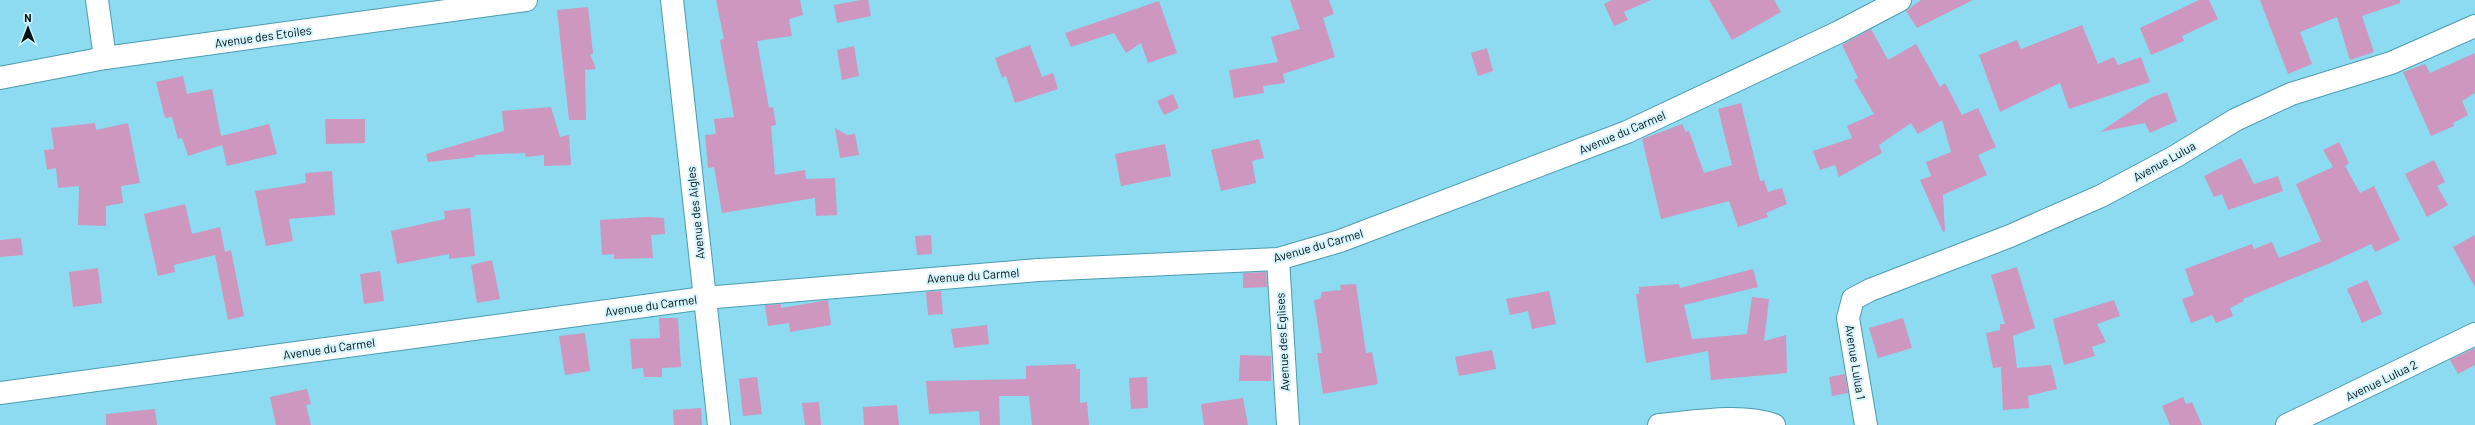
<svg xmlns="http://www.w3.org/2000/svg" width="2475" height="425" viewBox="0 0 2475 425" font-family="Barlow,sans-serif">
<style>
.building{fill:#cd97bf}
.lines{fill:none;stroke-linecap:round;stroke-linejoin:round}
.minor-casing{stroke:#4c9cb0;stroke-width:24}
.minor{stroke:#fff;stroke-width:22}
.labels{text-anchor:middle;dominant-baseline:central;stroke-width:4;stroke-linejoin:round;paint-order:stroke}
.street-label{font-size:12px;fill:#001218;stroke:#d6f4fc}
</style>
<rect width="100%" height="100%" fill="#8cdbf0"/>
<g class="building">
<path d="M716,0H800L803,15L789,19L792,36L757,41L769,108L773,107L776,125L771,126L775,175L805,170L806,179L835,178L837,215L816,216L815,198L722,213L714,167L708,168L705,135L716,134L714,119L734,117L720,40L724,39Z"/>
<path d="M861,0H868L871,16L837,23L834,5Z"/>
<path d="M1290,0H1329L1334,14L1323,18L1335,57L1283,74L1285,83L1263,86L1264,93L1234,98L1229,70L1278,62L1271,37L1300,29Z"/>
<path d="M1612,0H1651L1624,12L1628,20L1614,26L1604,4Z"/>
<path d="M1709,0H1774L1781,12L1732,40Z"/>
<path d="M1921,0H1973L1917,28L1906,11Z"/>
<path d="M2199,0H2209L2218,19L2182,36L2184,41L2151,55L2140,28Z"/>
<path d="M2260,0H2400V3L2362,16L2374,52L2350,60L2337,17L2300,32L2312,64L2288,74Z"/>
<path d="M1159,1L1177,53L1148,63L1141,43L1126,53L1114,33L1071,47L1065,33Z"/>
<path d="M588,7L593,54H590L596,69L585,70L586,120H569L557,10Z"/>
<path d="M2082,25L2098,64L2114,57L2118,65L2141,57L2150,82L2069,109L2060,83L2000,112L1979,55L2017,40L2021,49Z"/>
<path d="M1871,29L1888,60L1916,44L1940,87L1945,83L1962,115L1978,108L1996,147L1978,155L1987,175L1943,195L1945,231L1943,232L1920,180L1931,176L1926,162L1951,152L1942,120L1918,134L1911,123L1879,145L1882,153L1839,177L1835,165L1820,170L1813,151L1852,138L1847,126L1874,114L1854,80L1858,78L1842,45Z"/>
<path d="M1030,45L1042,77L1053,73L1058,89L1015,103L1006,76L1002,78L995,58Z"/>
<path d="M854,46L859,76L842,80L837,50Z"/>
<path d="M1487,48L1493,71L1478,76L1471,53Z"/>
<path d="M2475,53V93L2462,101L2468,115L2453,123L2454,126L2431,136L2403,72L2425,64L2430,73Z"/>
<path d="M183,76L187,94L212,89L221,136L269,124L277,154L227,166L222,145L188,156L182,138L178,139L172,117L165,118L156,82Z"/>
<path d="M2167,92L2177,121L2150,133L2145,123L2100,132L2152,97Z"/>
<path d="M1173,94L1179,108L1164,115L1157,101Z"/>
<path d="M1741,103L1760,181L1764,180L1768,192L1782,188L1787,204L1766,213L1768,217L1738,227L1729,201L1661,219L1642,139L1682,124L1686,132L1689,131L1704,173L1732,165L1718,109Z"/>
<path d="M551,107L560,137L569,135L571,165L544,166V155L526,157L525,153L474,155L475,157L428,162L426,154L504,131L502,111Z"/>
<path d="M325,119H365V143L326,144Z"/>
<path d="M95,123L96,130L128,123L140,183L121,186L123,203L106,206V226L78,225L79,186L58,188L56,168L47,170L44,150L54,149L51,128Z"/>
<path d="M835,128L847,135L855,134L859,155L840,158Z"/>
<path d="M1259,139L1264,158L1252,161L1256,183L1221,191L1211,150Z"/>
<path d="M2339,142L2349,163L2345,166L2360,193L2374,186L2400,240L2375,252L2371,244L2328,264L2243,299L2244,301L2230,308L2233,316L2216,323L2212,315L2191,323L2182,299L2194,295L2185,269L2252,244L2254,249L2272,242L2279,258L2321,241L2296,184L2333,167L2323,150Z"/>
<path d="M1165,144L1171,176L1121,186L1115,154Z"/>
<path d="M2241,158L2254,184L2278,176L2283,191L2228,210L2222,194L2214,197L2204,176Z"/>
<path d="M2434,160L2445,182L2437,186L2448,205L2427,217L2405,174Z"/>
<path d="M332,171L335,215L289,219L293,241L266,246L255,191L306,183L305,173Z"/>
<path d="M185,204L192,234L220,227L225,252L231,250L244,316L228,320L215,255L174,265L175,272L158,276L144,214Z"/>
<path d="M470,208L475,256L449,259V254L397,264L391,231L445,219L444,211Z"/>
<path d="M646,217L664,218L665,234L651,235L653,258L614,259V254L602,255L600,220Z"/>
<path d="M931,235L932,254L917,255L915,236Z"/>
<path d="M2475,235V287L2453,247Z"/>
<path d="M21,238L23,255L0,257V240Z"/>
<path d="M492,260L500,299L477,303L471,265Z"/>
<path d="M2017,267L2035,328L2013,336L2017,368L2051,365L2057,389L2028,396L2029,408L2003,410L2001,367L1993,368L1986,333L2000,330V324H2005L1991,275Z"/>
<path d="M98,268L102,303L73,307L69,272Z"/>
<path d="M1753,269L1758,287L1684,305L1692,339L1747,334L1752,297L1769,299L1764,341L1786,335L1787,373L1711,380L1708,351L1646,363L1636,294H1639V287L1679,284L1680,288Z"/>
<path d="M380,271L384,301L364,304L360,274Z"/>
<path d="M1266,272L1267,287L1243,288V273Z"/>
<path d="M2367,280L2382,314L2362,323L2347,289Z"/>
<path d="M1356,284L1366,353L1372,352L1378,384L1323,394L1317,353H1322L1314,300L1320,299L1322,292L1341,290L1340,285Z"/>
<path d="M941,291L943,314L928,315L926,292Z"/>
<path d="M1549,291L1556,324L1532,329L1528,311L1510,315L1506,299Z"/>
<path d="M828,300L831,325L790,332L789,323L768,326L765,305L781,304V308Z"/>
<path d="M2114,300L2120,316L2097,324L2106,342L2092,347L2095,356L2064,365L2053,319Z"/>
<path d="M659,318H678L681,367L662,368V377H644L643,368L632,369L630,339L660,338Z"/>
<path d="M1903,318L1912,348L1878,358L1869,328Z"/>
<path d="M987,325L989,344L954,348L951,329Z"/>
<path d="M585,333L590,371L565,375L559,336Z"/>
<path d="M2475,348V365L2458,374L2450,360Z"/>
<path d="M1492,350L1496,369L1459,376L1455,357Z"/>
<path d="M1240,355L1271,356V381H1239Z"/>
<path d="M1076,364V369H1080V403L1087,402L1089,425H1032L1029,396H999L1000,425H980L979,411L929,414L926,381L1026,379V366Z"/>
<path d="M1845,374L1848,393L1832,396L1829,377Z"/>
<path d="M757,377L762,414L743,416L739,379Z"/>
<path d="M1147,377L1148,408L1131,409L1129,378Z"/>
<path d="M307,389L311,404L306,405L311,425H276L270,397Z"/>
<path d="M2183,397L2186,404L2192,402L2202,425H2170L2162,406Z"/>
<path d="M1243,398L1248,425H1204L1201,404Z"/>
<path d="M819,402L821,425H805L802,403Z"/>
<path d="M897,405L899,425H864L863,407Z"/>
<path d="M701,408L702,425H674L673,410Z"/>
<path d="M155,409L157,425H106V414Z"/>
</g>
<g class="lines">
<g class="minor-casing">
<g id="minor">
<path d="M97,0L105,58"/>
<path d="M672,0L719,425"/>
<path d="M0,78L105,58L526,0"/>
<path d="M1278,259L1288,425"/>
<path d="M0,393L704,298L1038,270L1278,259L1340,241L1627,132L1839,32L1900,0"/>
<path d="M1659,425C1693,422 1742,413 1774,425"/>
<path d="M1866,425L1848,318L1853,299L1870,290L2010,236L2101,196L2176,156L2235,120L2291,94L2391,63L2475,26"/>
<path d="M2287,425L2475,334"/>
</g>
</g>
<use href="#minor" class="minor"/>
</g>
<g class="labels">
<g class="street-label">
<text transform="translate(263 36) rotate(-8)">Avenue des Etoiles</text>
<text transform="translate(1622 132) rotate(-23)">Avenue du Carmel</text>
<text transform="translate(2164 161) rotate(-29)">Avenue Lulua</text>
<text transform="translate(695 213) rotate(-96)">Avenue des Aigles</text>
<text transform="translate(1318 245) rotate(-16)">Avenue du Carmel</text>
<text transform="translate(973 275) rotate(-4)">Avenue du Carmel</text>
<text transform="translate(651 305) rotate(-8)">Avenue du Carmel</text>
<text transform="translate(1282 342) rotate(-93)">Avenue des Eglises</text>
<text transform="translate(329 348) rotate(-8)">Avenue du Carmel</text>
<text transform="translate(1856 362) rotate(81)">Avenue Lulua 1</text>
<text transform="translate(2381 380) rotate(-26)">Avenue Lulua 2</text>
</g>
</g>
<g transform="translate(28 28)" stroke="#d6f4fc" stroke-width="3" paint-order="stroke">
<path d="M0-3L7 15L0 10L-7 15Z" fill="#001218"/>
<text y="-6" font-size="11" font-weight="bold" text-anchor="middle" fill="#001218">N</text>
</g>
</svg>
